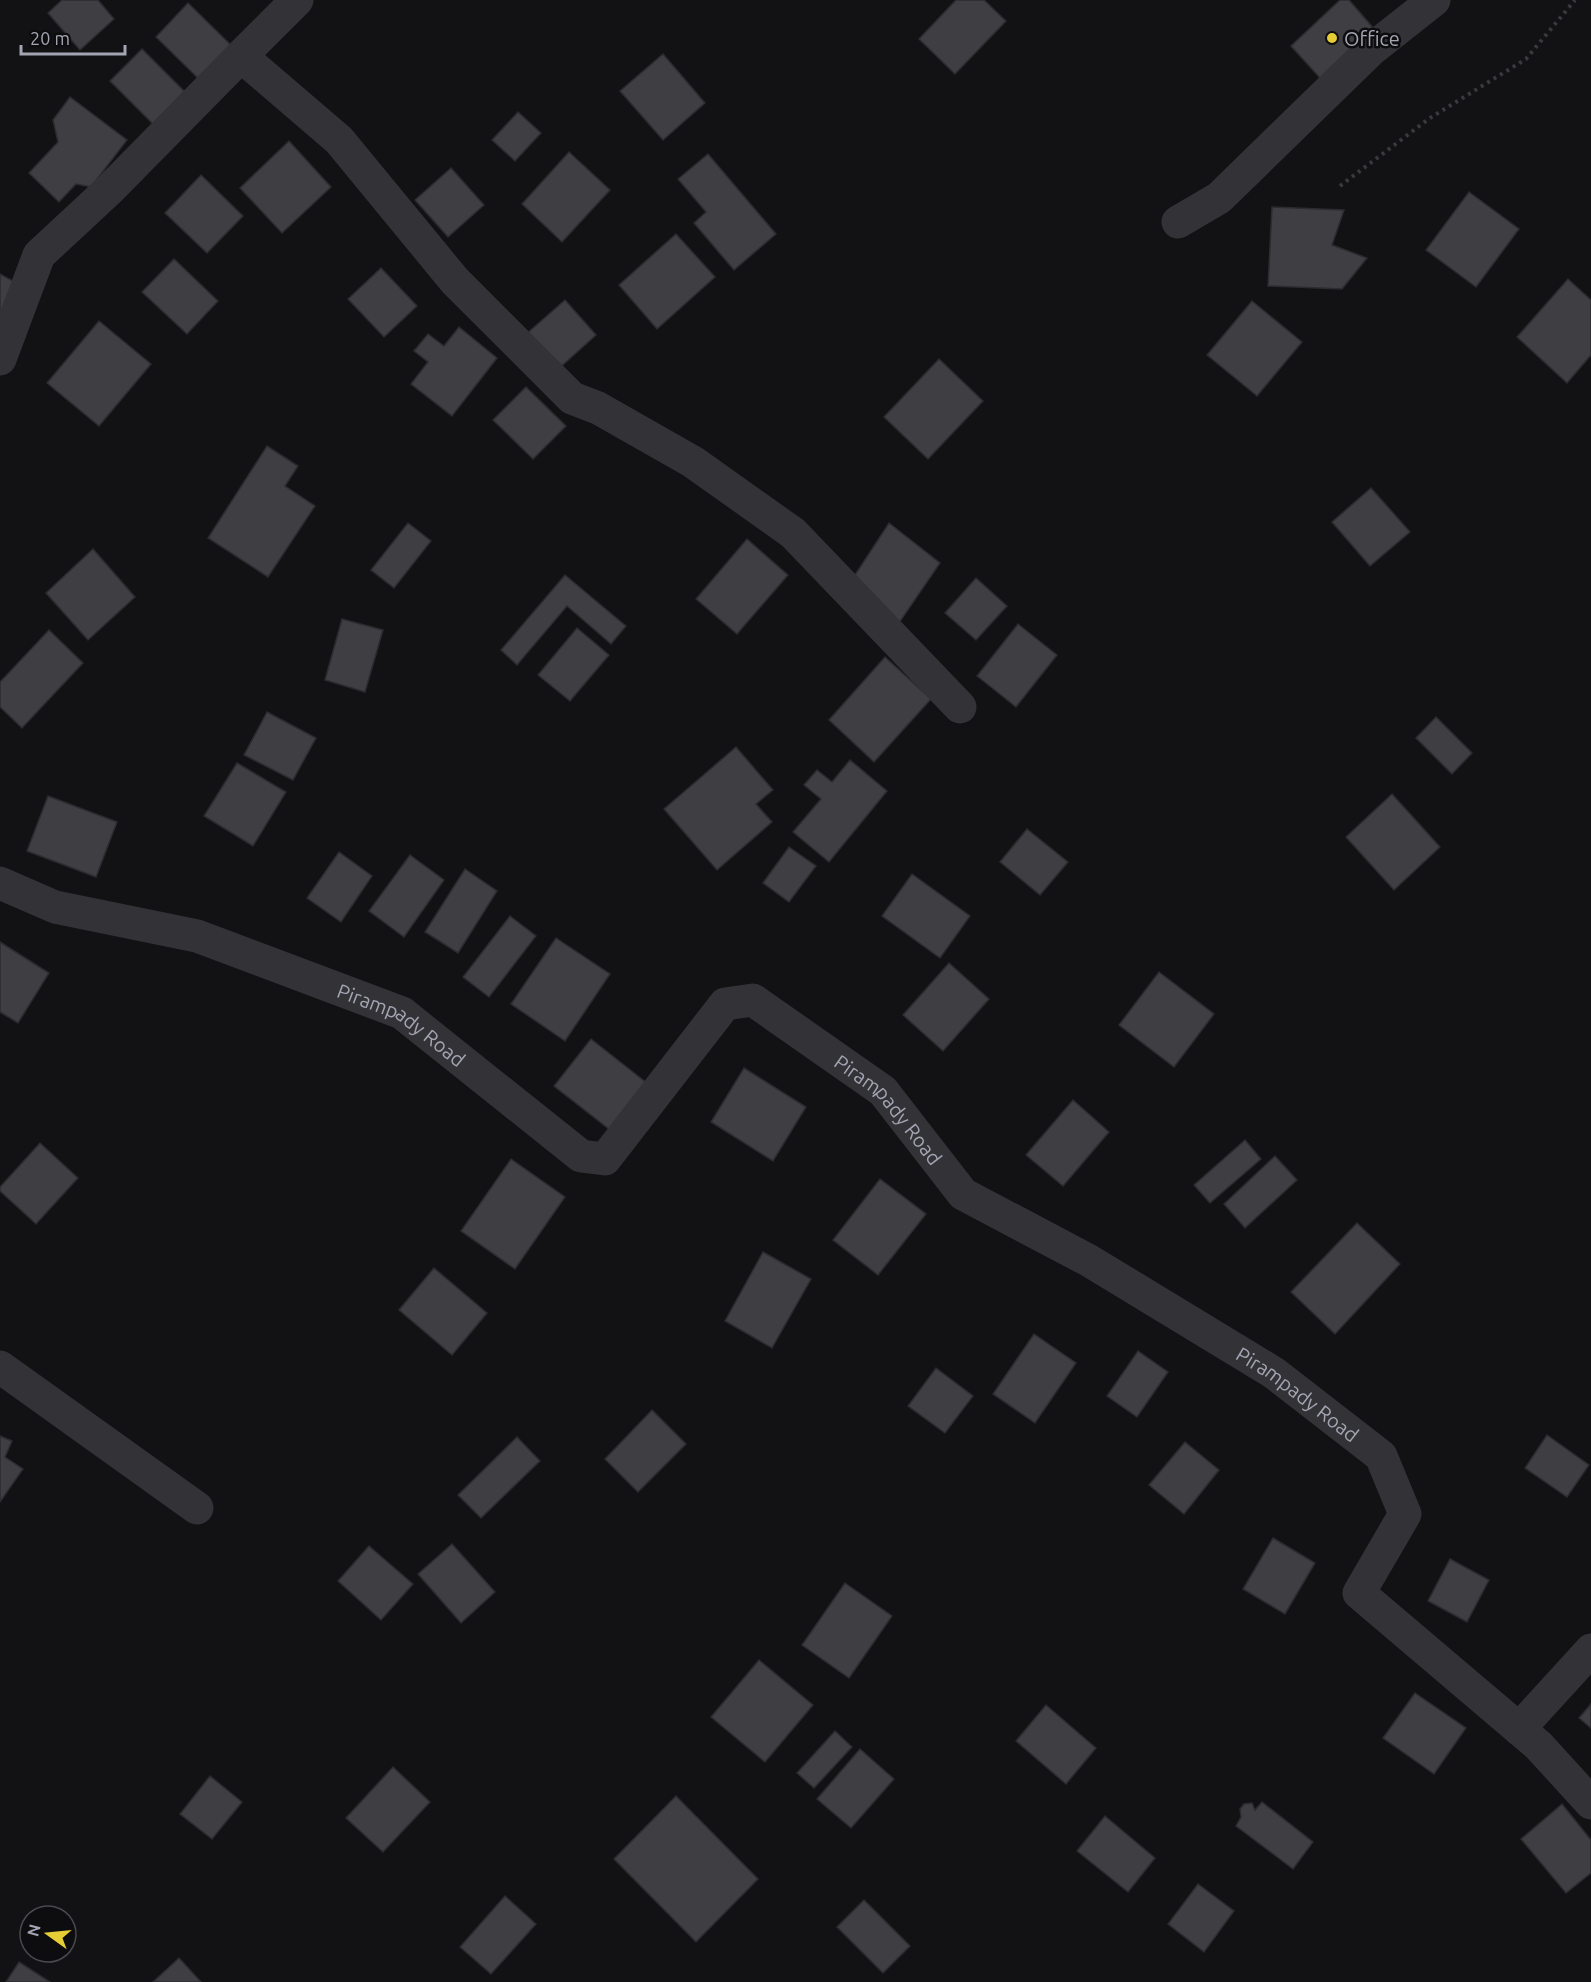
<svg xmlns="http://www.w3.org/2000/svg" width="1591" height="1982" viewBox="0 0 1591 1982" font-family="Ubuntu,sans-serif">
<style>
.building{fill:#3e3e43;stroke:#2c2b2f;stroke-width:1.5}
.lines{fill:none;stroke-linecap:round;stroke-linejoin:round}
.path{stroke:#39393e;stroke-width:4;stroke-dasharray:3 4.5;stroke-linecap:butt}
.minor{stroke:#333337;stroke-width:33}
.poi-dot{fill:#e6cd36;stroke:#0d0c0e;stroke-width:2}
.labels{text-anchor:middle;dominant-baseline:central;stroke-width:5;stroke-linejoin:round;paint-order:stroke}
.poi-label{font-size:20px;fill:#a4a5b3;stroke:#0d0c0e;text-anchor:start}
.street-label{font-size:20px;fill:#a4a5b3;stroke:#0d0c0e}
</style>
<rect width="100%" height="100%" fill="#121113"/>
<g class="building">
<path d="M62,0H98L114,19L80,50L48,13Z"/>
<path d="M956,0H984L1006,21L955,74L919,39Z"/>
<path d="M1340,0H1349L1375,30L1320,78L1291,46Z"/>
<path d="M188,3L235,49L203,83L156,37Z"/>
<path d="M142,49L186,93L154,125L110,81Z"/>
<path d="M663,54L705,103L663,140L620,91Z"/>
<path d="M70,97L127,140L91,187L76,184L59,202L29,173L58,142L53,120Z"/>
<path d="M518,112L541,133L515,161L492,140Z"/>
<path d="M289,141L331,187L282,233L240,188Z"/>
<path d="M569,152L610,190L562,242L522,204Z"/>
<path d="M708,154L776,234L734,270L694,223L706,212L678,179Z"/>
<path d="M451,168L484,205L448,237L415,200Z"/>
<path d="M201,175L243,216L207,253L165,213Z"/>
<path d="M1469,192L1519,229L1476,287L1426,250Z"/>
<path d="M1272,207L1344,210L1332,245L1367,258L1342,289L1268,286Z"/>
<path d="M676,234L715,277L657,329L619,285Z"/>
<path d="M174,259L218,301L187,334L142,292Z"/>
<path d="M381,268L417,306L384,337L348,299Z"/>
<path d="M0,274L18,284L0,318Z"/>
<path d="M1568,279L1591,300V355L1567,383L1517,337Z"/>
<path d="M565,300L596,335L555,372L524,336Z"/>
<path d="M1252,301L1302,342L1257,396L1207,355Z"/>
<path d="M99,321L151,364L99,426L47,383Z"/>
<path d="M459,327L497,358L452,416L411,384L428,362L414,351L428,334L444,346Z"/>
<path d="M939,359L983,401L928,459L884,417Z"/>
<path d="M526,387L566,426L533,459L493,420Z"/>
<path d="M267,446L298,466L285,486L315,506L268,577L208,538Z"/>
<path d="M1371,488L1410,532L1370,566L1332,522Z"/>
<path d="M408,523L431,541L394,588L371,570Z"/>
<path d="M889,523L940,563L899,623L851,581Z"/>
<path d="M747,539L788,575L737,634L696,599Z"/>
<path d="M93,549L135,597L88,640L46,593Z"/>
<path d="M565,575L626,626L611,644L567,606L517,665L501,650Z"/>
<path d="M976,578L1007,606L976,640L945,613Z"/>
<path d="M342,619L383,630L365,692L325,680Z"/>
<path d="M1018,624L1057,655L1016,707L977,676Z"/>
<path d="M577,628L609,655L570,701L538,675Z"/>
<path d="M49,630L83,663L22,728L0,707V682Z"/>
<path d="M885,657L931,699L874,762L829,720Z"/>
<path d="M267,712L316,738L293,780L244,755Z"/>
<path d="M1436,717L1472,753L1452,774L1416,738Z"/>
<path d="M736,747L773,790L756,804L772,822L717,870L664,809Z"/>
<path d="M850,760L887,791L829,862L793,832L821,799L804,785L817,770L832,782Z"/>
<path d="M237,763L286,792L253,846L204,816Z"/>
<path d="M1392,794L1440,847L1394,890L1346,837Z"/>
<path d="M48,796L117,822L96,877L27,851Z"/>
<path d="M1027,829L1068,862L1040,895L1000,862Z"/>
<path d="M789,847L816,866L789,902L763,883Z"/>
<path d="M339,852L372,876L341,922L307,898Z"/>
<path d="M410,855L444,880L404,937L369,911Z"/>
<path d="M465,869L497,891L458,953L425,932Z"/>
<path d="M912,874L970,916L940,958L882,916Z"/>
<path d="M510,916L536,936L489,997L463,977Z"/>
<path d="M556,938L610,974L565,1041L511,1004Z"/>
<path d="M0,942L49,973L18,1023L0,1012Z"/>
<path d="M949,963L989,999L943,1051L903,1015Z"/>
<path d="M1159,972L1214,1014L1174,1067L1119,1025Z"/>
<path d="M591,1039L652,1087L614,1133L554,1086Z"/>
<path d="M744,1068L806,1107L773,1161L711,1122Z"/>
<path d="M1073,1100L1109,1132L1063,1186L1026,1155Z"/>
<path d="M1245,1140L1261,1159L1210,1203L1194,1185Z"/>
<path d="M40,1143L78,1178L36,1224L0,1191V1187Z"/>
<path d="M1275,1156L1297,1180L1245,1228L1224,1204Z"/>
<path d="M511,1159L565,1197L515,1269L461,1231Z"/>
<path d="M880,1179L926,1214L878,1275L833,1240Z"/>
<path d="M1357,1223L1400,1264L1335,1334L1291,1292Z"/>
<path d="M763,1252L811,1279L772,1348L725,1321Z"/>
<path d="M434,1268L487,1313L452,1355L399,1310Z"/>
<path d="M1034,1334L1076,1363L1035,1423L993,1394Z"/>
<path d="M1138,1351L1168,1372L1137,1417L1107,1396Z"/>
<path d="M936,1368L973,1396L945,1433L908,1406Z"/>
<path d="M652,1410L686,1444L638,1492L605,1459Z"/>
<path d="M1547,1435L1589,1465L1567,1497L1525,1468Z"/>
<path d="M0,1436L12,1441L5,1457L23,1469L0,1502Z"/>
<path d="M517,1437L540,1461L481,1518L458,1495Z"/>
<path d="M1185,1442L1219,1470L1184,1514L1149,1485Z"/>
<path d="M1273,1538L1315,1563L1285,1614L1243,1589Z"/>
<path d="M452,1544L495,1592L461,1623L418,1574Z"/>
<path d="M369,1546L413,1584L381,1620L338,1581Z"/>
<path d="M1450,1559L1489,1580L1467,1622L1428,1601Z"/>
<path d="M845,1583L892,1616L849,1678L802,1645Z"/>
<path d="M759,1660L813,1705L765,1762L711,1717Z"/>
<path d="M1415,1693L1466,1728L1434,1774L1383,1738Z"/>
<path d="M1591,1704V1728L1579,1718Z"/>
<path d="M1046,1705L1096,1748L1066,1784L1016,1741Z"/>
<path d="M835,1731L852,1747L814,1788L797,1773Z"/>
<path d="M860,1749L894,1779L851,1828L817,1799Z"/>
<path d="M393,1767L430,1802L383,1852L346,1818Z"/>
<path d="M210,1776L242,1802L212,1839L180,1814Z"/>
<path d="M676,1796L758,1879L696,1942L614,1859Z"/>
<path d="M1262,1802L1313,1842L1293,1869L1236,1826L1241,1817L1240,1809L1244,1804L1252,1803L1255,1810Z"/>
<path d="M1562,1804L1591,1840V1873L1566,1893L1521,1839Z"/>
<path d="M1105,1816L1155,1858L1128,1892L1077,1851Z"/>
<path d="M1198,1884L1234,1911L1204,1952L1168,1924Z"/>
<path d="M505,1896L536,1924L491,1974L460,1947Z"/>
<path d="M864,1900L910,1946L883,1973L837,1927Z"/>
<path d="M179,1958L201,1982H153Z"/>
<path d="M19,1962L50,1982H6Z"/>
</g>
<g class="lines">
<path class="path" d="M1340,186L1430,118L1526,59L1575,0"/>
<g class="minor">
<path d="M297,0L241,56L339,140L455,281L572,398L598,408L693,462L793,533L960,707"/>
<path d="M1178,222L1219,198L1372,49L1434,0"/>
<path d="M0,359L39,255L110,189L241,56"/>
<path id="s1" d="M0,883L55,907L197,936L402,1013L581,1156L605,1159L725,1004L753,1000L883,1091L963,1194L1088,1260L1274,1373L1381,1456L1405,1514L1359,1593L1538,1745L1591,1803"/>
<path d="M0,1367L197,1508"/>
<path d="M1519,1729L1591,1650"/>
</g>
</g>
<circle class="poi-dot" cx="1332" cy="38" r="6"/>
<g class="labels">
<g class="poi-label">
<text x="1344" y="38">Office</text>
</g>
<g class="street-label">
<text stroke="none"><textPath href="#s1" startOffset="429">Pirampady Road</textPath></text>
<text stroke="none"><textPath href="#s1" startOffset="1077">Pirampady Road</textPath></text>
<text stroke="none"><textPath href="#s1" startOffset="1581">Pirampady Road</textPath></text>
</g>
</g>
<g transform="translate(48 1934) rotate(285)"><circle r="28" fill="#0d0c0e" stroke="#494950" stroke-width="1.5"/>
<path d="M0-4.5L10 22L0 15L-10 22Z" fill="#e6cd36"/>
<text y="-9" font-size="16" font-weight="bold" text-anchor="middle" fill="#a4a5b3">N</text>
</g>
<path d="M21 45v9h104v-9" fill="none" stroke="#a4a5b3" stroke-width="3"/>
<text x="30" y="45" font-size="18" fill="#a4a5b3" stroke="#0d0c0e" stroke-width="4.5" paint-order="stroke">20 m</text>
</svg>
